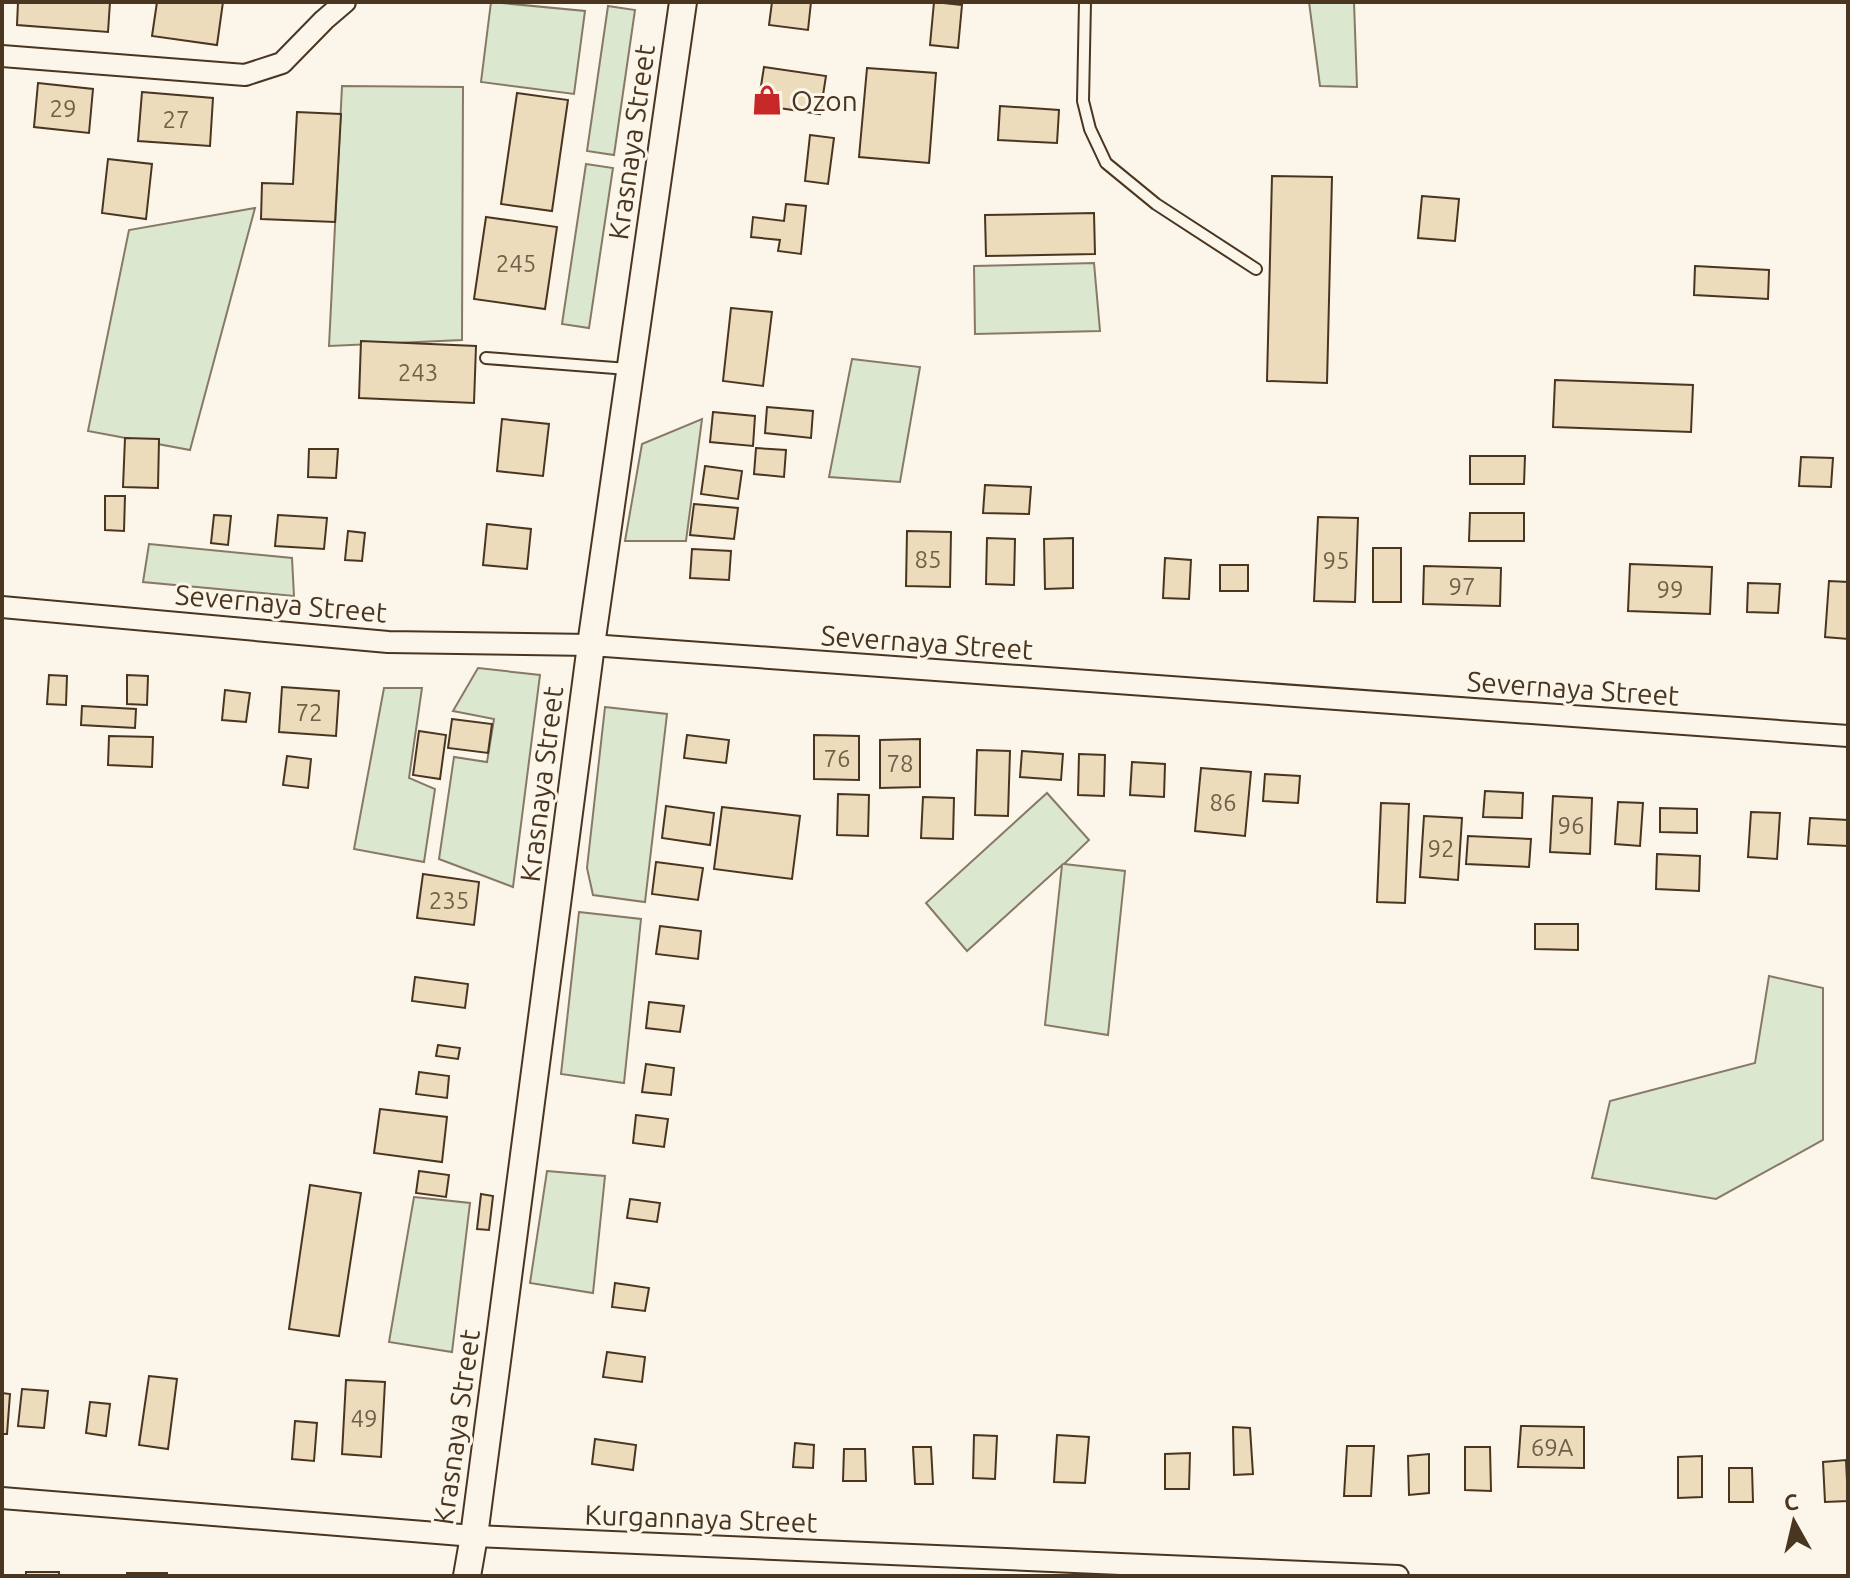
<svg xmlns="http://www.w3.org/2000/svg" width="1850" height="1578" viewBox="0 0 1850 1578" font-family="Ubuntu,sans-serif">
<style>
.green{fill:#dce7d0;stroke:#887966;stroke-width:2}
.building{fill:#ecdcbc;stroke:#4a3520;stroke-width:2}
.lines{fill:none;stroke-linecap:round;stroke-linejoin:round}
.service-casing{stroke:#4a3520;stroke-width:14}
.minor-casing{stroke:#4a3520;stroke-width:24}
.tertiary-casing{stroke:#4a3520;stroke-width:30}
.service{stroke:#fbf6e9;stroke-width:10}
.minor{stroke:#fbf6e9;stroke-width:20}
.tertiary{stroke:#fbf6e9;stroke-width:26}
.labels{text-anchor:middle;dominant-baseline:central;stroke-width:6;stroke-linejoin:round;paint-order:stroke}
.number-label{font-size:24px;fill:#725f47}
.poi-label{font-size:28px;fill:#4a3520;stroke:#fbf6e9;text-anchor:start}
.street-label{font-size:28px;fill:#4a3520;stroke:#fbf6e9}
</style>
<rect width="100%" height="100%" fill="#fbf6e9"/>
<g class="green">
<path d="M491,2L585,11L574,94L481,82Z"/>
<path d="M1309,2H1354L1357,87L1320,86Z"/>
<path d="M608,6L635,10L614,155L587,151Z"/>
<path d="M342,86L463,87L462,340L329,346Z"/>
<path d="M586,164L613,168L589,328L562,324Z"/>
<path d="M255,208L190,450L88,431L129,230Z"/>
<path d="M1094,263L1100,331L975,334L974,266Z"/>
<path d="M852,359L920,367L900,482L829,477Z"/>
<path d="M702,419L686,541H625L642,444Z"/>
<path d="M149,544L292,558L294,596L143,582Z"/>
<path d="M478,668L540,675L513,887L439,859L454,757L487,762L494,719L453,711Z"/>
<path d="M384,688H422L409,778L435,789L424,862L354,849Z"/>
<path d="M605,707L667,714L645,902L593,895L587,868Z"/>
<path d="M1047,793L1089,840L1064,864L1125,871L1108,1035L1045,1025L1062,865L967,951L926,903Z"/>
<path d="M579,912L641,919L624,1083L561,1074Z"/>
<path d="M1769,976L1823,988V1140L1716,1199L1592,1178L1610,1101L1755,1063Z"/>
<path d="M547,1171L605,1176L593,1293L530,1283Z"/>
<path d="M414,1197L470,1203L452,1352L389,1342Z"/>
</g>
<g class="building">
<path d="M18,2H110L108,32L17,25Z"/>
<path d="M157,2H223L217,45L152,36Z"/>
<path d="M772,2H811L808,30L769,25Z"/>
<path d="M934,2L962,5L958,48L930,45Z"/>
<path d="M764,67L826,76L820,114L758,105Z"/>
<path d="M867,68L936,73L929,163L859,157Z"/>
<path d="M38,83L93,89L89,133L34,127Z"/>
<path d="M142,92L213,98L210,146L138,141Z"/>
<path d="M517,93L568,100L552,211L501,204Z"/>
<path d="M1000,106L1059,110L1057,143L998,140Z"/>
<path d="M297,112L341,114L335,222L261,219L262,183L293,184Z"/>
<path d="M810,135L834,138L828,184L805,181Z"/>
<path d="M108,159L152,164L146,219L102,213Z"/>
<path d="M1272,176L1332,177L1327,383L1267,381Z"/>
<path d="M1422,196L1459,199L1455,241L1418,238Z"/>
<path d="M786,204L806,206L801,254L778,251L780,240L751,237L753,217L784,221Z"/>
<path d="M1094,213L1095,254L986,256L985,215Z"/>
<path d="M486,217L557,227L545,309L474,299Z"/>
<path d="M1695,266L1769,270L1768,299L1694,295Z"/>
<path d="M731,308L772,312L763,386L723,381Z"/>
<path d="M361,341L476,346L474,403L359,398Z"/>
<path d="M1555,380L1693,385L1691,432L1553,427Z"/>
<path d="M767,407L813,411L811,438L765,433Z"/>
<path d="M713,412L755,416L753,446L710,442Z"/>
<path d="M502,419L549,424L543,476L497,471Z"/>
<path d="M125,438L159,439L158,488L123,487Z"/>
<path d="M756,448L786,450L784,477L754,474Z"/>
<path d="M309,449H338L336,478L308,477Z"/>
<path d="M1470,456H1525L1524,484H1470Z"/>
<path d="M1801,457L1833,458L1831,487L1799,486Z"/>
<path d="M705,466L742,471L738,499L701,494Z"/>
<path d="M985,485L1031,487L1029,514L983,513Z"/>
<path d="M105,496H125L124,531L105,530Z"/>
<path d="M694,504L738,508L734,539L690,535Z"/>
<path d="M1470,513H1524V541H1469Z"/>
<path d="M214,515L231,516L228,545L211,543Z"/>
<path d="M278,515L327,518L324,549L275,546Z"/>
<path d="M1318,517L1358,518L1355,602L1314,601Z"/>
<path d="M487,524L531,529L527,569L483,565Z"/>
<path d="M348,531L365,533L362,561L345,560Z"/>
<path d="M907,531L951,532L950,587L906,586Z"/>
<path d="M987,538L1015,539L1014,585L986,584Z"/>
<path d="M1073,538V588L1045,589L1044,539Z"/>
<rect x="1373" y="548" width="28" height="54"/>
<path d="M692,549L731,551L729,580L690,578Z"/>
<path d="M1165,558L1191,560L1189,599L1163,598Z"/>
<path d="M1630,564L1712,567L1710,614L1628,611Z"/>
<rect x="1220" y="565" width="28" height="26"/>
<path d="M1424,566L1501,568L1500,606L1423,604Z"/>
<path d="M1829,581L1848,582V639L1825,637Z"/>
<path d="M1748,583L1780,584L1778,613L1747,612Z"/>
<path d="M49,675L67,676L66,705L47,704Z"/>
<path d="M127,675L148,676L147,705L127,704Z"/>
<path d="M282,687L339,691L336,736L279,732Z"/>
<path d="M225,690L250,693L246,722L222,720Z"/>
<path d="M82,706L136,709L135,728L81,725Z"/>
<path d="M452,719L492,724L488,753L448,748Z"/>
<path d="M419,731L446,735L440,779L413,775Z"/>
<path d="M687,735L729,740L726,763L684,758Z"/>
<path d="M814,735L859,736V780L814,779Z"/>
<path d="M109,736L153,737L152,767L108,765Z"/>
<path d="M920,739V787L880,788V740Z"/>
<path d="M977,750L1010,751L1008,816L975,815Z"/>
<path d="M1022,751L1063,754L1061,780L1020,777Z"/>
<path d="M1079,754L1105,755L1104,796L1078,795Z"/>
<path d="M287,756L311,759L308,788L283,785Z"/>
<path d="M1132,762L1165,764L1164,797L1130,795Z"/>
<path d="M1201,768L1251,772L1245,836L1195,831Z"/>
<path d="M1265,774L1300,776L1298,803L1263,801Z"/>
<path d="M1485,791L1523,793L1522,818L1483,817Z"/>
<path d="M838,794L869,795L868,836L837,835Z"/>
<path d="M1553,796L1592,798L1590,854L1550,852Z"/>
<path d="M923,797L954,798L953,839L921,838Z"/>
<path d="M1618,802L1643,803L1640,846L1615,844Z"/>
<path d="M1381,803L1409,804L1405,903L1377,902Z"/>
<path d="M666,806L714,813L710,845L662,838Z"/>
<path d="M722,807L800,816L792,879L714,869Z"/>
<path d="M1660,808L1697,809V833L1660,832Z"/>
<path d="M1751,812L1780,813L1777,859L1748,857Z"/>
<path d="M1424,816L1462,818L1458,880L1420,877Z"/>
<path d="M1810,818L1848,820V846L1808,844Z"/>
<path d="M1468,836L1531,839L1529,867L1466,864Z"/>
<path d="M1657,854L1700,856L1699,891L1656,889Z"/>
<path d="M656,862L703,868L698,900L652,894Z"/>
<path d="M423,874L479,882L474,925L417,918Z"/>
<path d="M1535,924H1578V950L1535,949Z"/>
<path d="M660,926L701,931L698,959L656,954Z"/>
<path d="M415,977L468,984L465,1008L412,1001Z"/>
<path d="M649,1002L684,1006L680,1032L646,1028Z"/>
<path d="M438,1045L460,1048L458,1059L436,1056Z"/>
<path d="M646,1064L674,1068L671,1095L642,1092Z"/>
<path d="M419,1072L449,1076L447,1098L416,1094Z"/>
<path d="M380,1109L447,1117L442,1162L374,1153Z"/>
<path d="M636,1115L668,1119L664,1147L633,1143Z"/>
<path d="M419,1171L449,1175L446,1197L416,1193Z"/>
<path d="M310,1185L361,1193L339,1336L289,1329Z"/>
<path d="M481,1194L493,1196L489,1230L477,1229Z"/>
<path d="M630,1199L660,1203L657,1222L627,1218Z"/>
<path d="M615,1283L649,1288L645,1311L612,1307Z"/>
<path d="M607,1352L645,1357L642,1382L603,1377Z"/>
<path d="M149,1376L177,1379L168,1449L139,1445Z"/>
<path d="M346,1380L385,1382L381,1457L342,1454Z"/>
<path d="M22,1389L48,1391L44,1428L18,1426Z"/>
<path d="M2,1393L10,1394L7,1434H2Z"/>
<path d="M90,1402L110,1404L106,1436L86,1433Z"/>
<path d="M295,1421L317,1423L314,1461L292,1459Z"/>
<path d="M1521,1426L1584,1427V1468L1518,1467Z"/>
<path d="M1233,1427L1250,1428L1253,1474L1234,1475Z"/>
<path d="M974,1435L997,1436L995,1479L973,1478Z"/>
<path d="M1057,1435L1089,1437L1085,1483L1054,1482Z"/>
<path d="M595,1439L636,1445L633,1470L592,1464Z"/>
<path d="M795,1443L814,1445L813,1468L793,1467Z"/>
<path d="M1347,1446H1374L1371,1496H1344Z"/>
<path d="M913,1447H931L933,1484H915Z"/>
<path d="M1465,1447H1490L1491,1491L1465,1490Z"/>
<path d="M844,1449H865L866,1481H843Z"/>
<path d="M1190,1453L1189,1489H1165V1454Z"/>
<path d="M1429,1454V1493L1409,1495L1408,1456Z"/>
<path d="M1702,1456V1497L1678,1498V1457Z"/>
<path d="M1846,1460L1848,1501L1825,1502L1823,1462Z"/>
<path d="M1729,1468H1752L1753,1502H1729Z"/>
<rect x="26" y="1572" width="33" height="4"/>
<rect x="127" y="1573" width="40" height="3"/>
</g>
<g class="lines">
<g class="service-casing">
<g id="service">
<path d="M1085,2L1083,101L1090,129L1106,163L1156,204L1256,269"/>
<path d="M486,358L628,369"/>
</g>
</g>
<g class="minor-casing">
<g id="minor">
<path d="M2,56L245,75L282,63L324,20L345,2"/>
<path d="M2,607L388,642L591,645L1848,736"/>
<path d="M2,1498L474,1536L1398,1576"/>
</g>
</g>
<g class="tertiary-casing">
<path id="tertiary" d="M467,1576L474,1536L591,645L683,2"/>
</g>
<use href="#service" class="service"/>
<use href="#minor" class="minor"/>
<use href="#tertiary" class="tertiary"/>
</g>
<defs>
<g id="shop-bare" transform="scale(2.4)"><path d="M-5-2.5h2.3a2.7 3.5 0 0 1 5.4 0H5L5.5 6h-11ZM-1.5-2.5h3a1.5 2.3 0 0 0-3 0Z" fill="#c62828" stroke="#fbf6e9" stroke-width="2.5" paint-order="stroke"/></g>
</defs>
<g fill-rule="evenodd">
<use href="#shop-bare" x="767" y="100"/>
</g>
<g class="labels">
<g class="number-label">
<text x="63" y="108">29</text>
<text x="176" y="119">27</text>
<text x="516" y="263">245</text>
<text x="418" y="372">243</text>
<text x="928" y="559">85</text>
<text x="1336" y="560">95</text>
<text x="1462" y="586">97</text>
<text x="1670" y="589">99</text>
<text x="309" y="712">72</text>
<text x="837" y="758">76</text>
<text x="900" y="763">78</text>
<text x="1223" y="802">86</text>
<text x="1571" y="825">96</text>
<text x="1441" y="848">92</text>
<text x="449" y="900">235</text>
<text x="364" y="1418">49</text>
<text x="1552" y="1447">69А</text>
</g>
<g class="poi-label">
<text x="791" y="100">Ozon</text>
</g>
<g class="street-label">
<text transform="translate(631 142) rotate(-82)">Krasnaya Street</text>
<text transform="translate(281 603) rotate(5)">Severnaya Street</text>
<text transform="translate(927 642) rotate(4)">Severnaya Street</text>
<text transform="translate(1573 688) rotate(4)">Severnaya Street</text>
<text transform="translate(541 784) rotate(-83)">Krasnaya Street</text>
<text transform="translate(456 1427) rotate(-82)">Krasnaya Street</text>
<text transform="translate(701 1518) rotate(2)">Kurgannaya Street</text>
</g>
</g>
<rect width="1850" height="1578" fill="none" stroke="#4a3520" stroke-width="8"/>
<g transform="translate(1794 1522) rotate(352)" stroke="#fbf6e9" stroke-width="6" paint-order="stroke">
<path d="M0-6L14 30L0 20L-14 30Z" fill="#4a3520"/>
<text y="-12" font-size="22" font-weight="bold" text-anchor="middle" fill="#4a3520">С</text>
</g>
</svg>
